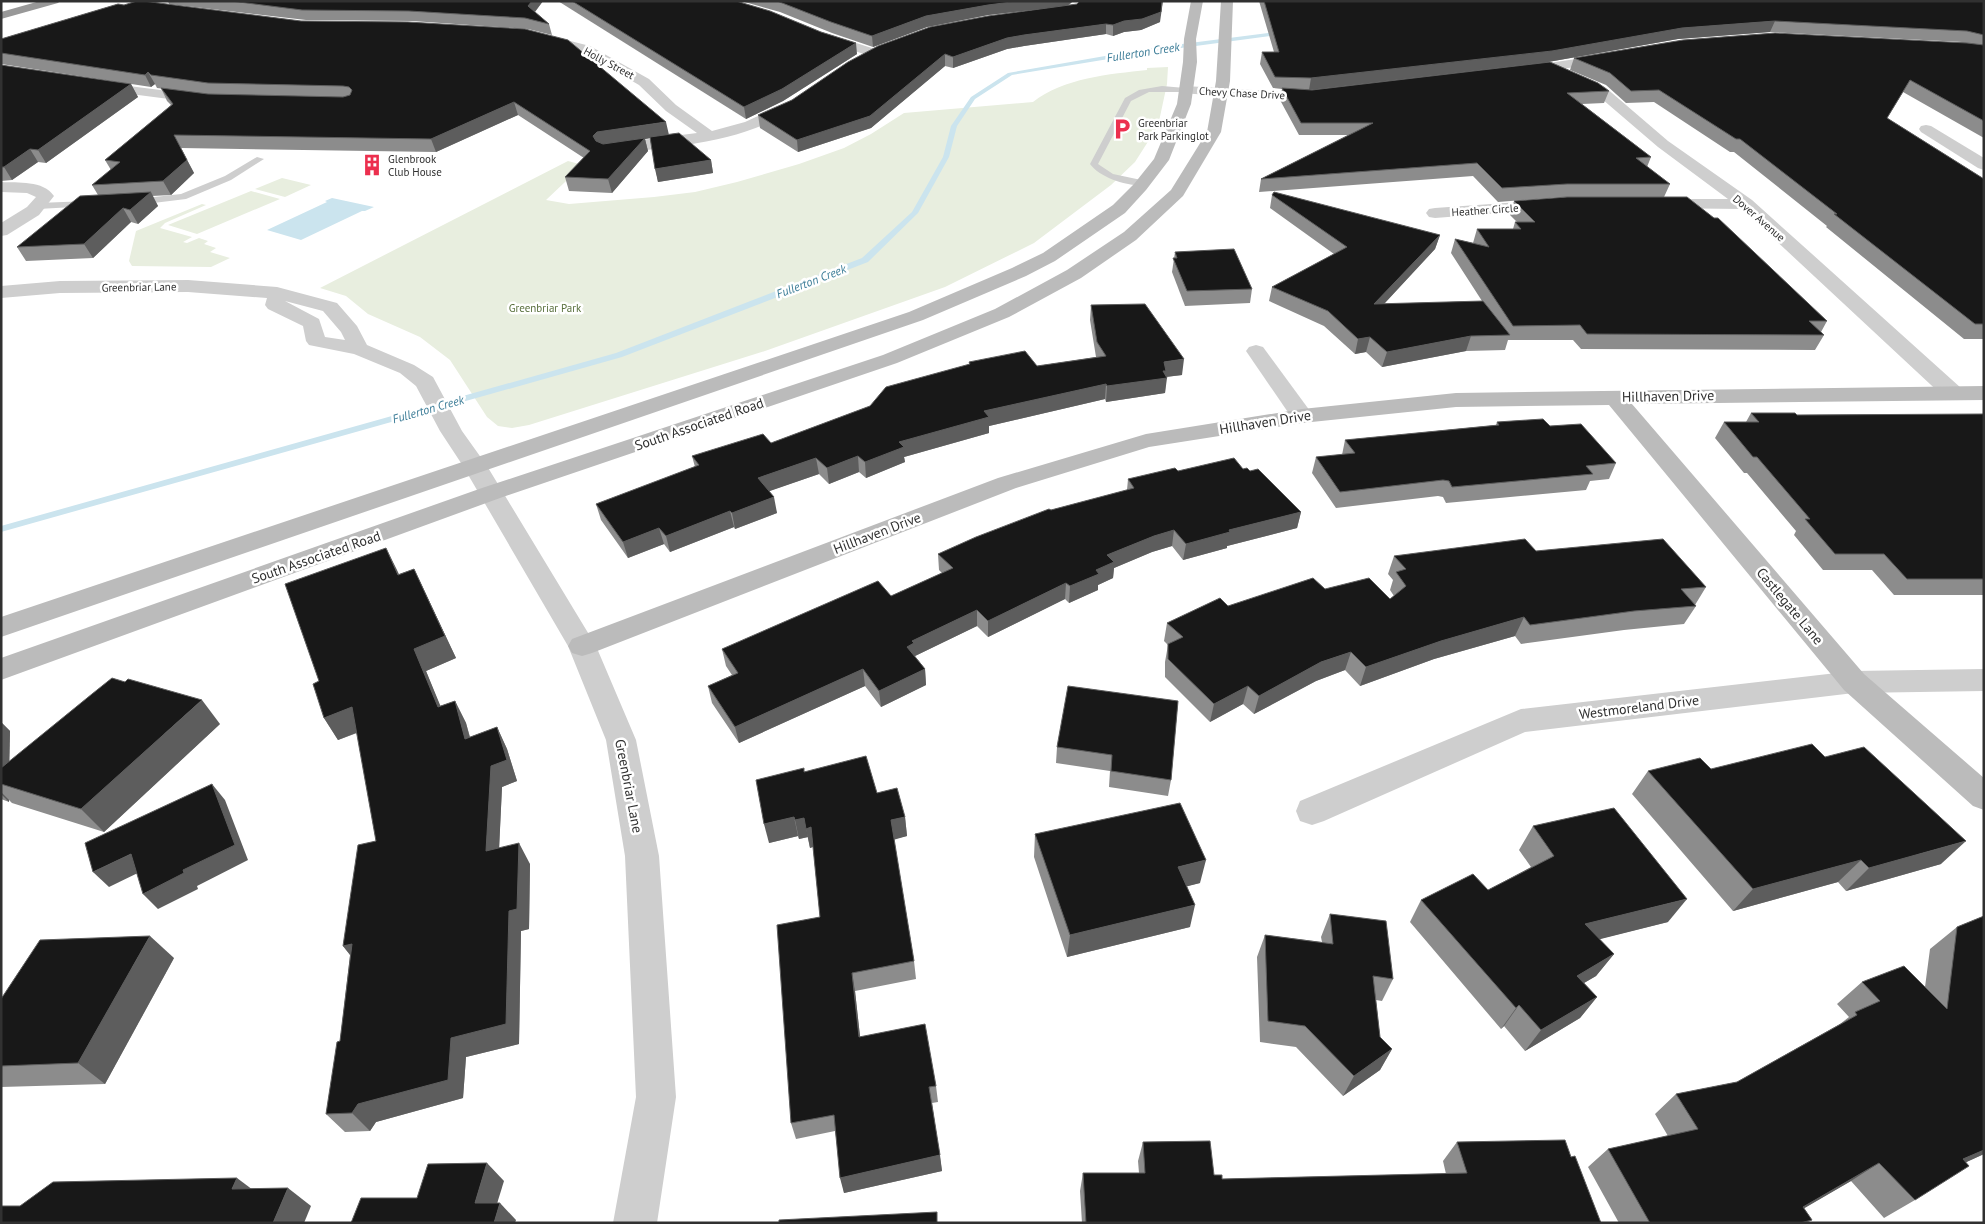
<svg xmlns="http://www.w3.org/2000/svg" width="1985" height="1224" viewBox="0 0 1985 1224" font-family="'PT Sans',sans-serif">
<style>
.green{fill:#e8eedf}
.water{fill:#cbe4ee}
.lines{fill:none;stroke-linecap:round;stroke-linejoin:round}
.stream{fill:#cbe4ee;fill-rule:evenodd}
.lane{fill:#cecece;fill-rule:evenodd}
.street{fill:#cecece;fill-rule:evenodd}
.secondary{fill:#bbb;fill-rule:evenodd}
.highway{fill:#989898;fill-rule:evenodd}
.wall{fill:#8c8c8c}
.shaded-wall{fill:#5d5d5d}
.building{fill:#181818;stroke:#5d5d5d}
.labels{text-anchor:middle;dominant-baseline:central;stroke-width:5;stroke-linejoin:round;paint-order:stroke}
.far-street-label{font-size:11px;fill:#313131;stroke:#fff}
.far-poi-label{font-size:11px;fill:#313131;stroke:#fff;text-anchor:start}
.far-park-label{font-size:11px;fill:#586f3c;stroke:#fff}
.far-water-label{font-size:12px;font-style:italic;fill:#3b7c97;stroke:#fff}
.street-label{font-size:14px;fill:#313131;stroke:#fff}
</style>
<rect width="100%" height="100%" fill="#fff"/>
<g class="green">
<path d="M1168,67L1167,84L1158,126L1135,162L1111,185L1034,243L945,287L765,351L529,425L512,428L498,426L487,417L450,360L420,337L368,314L346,296L320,288L568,161L583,165L546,200L569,204L654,197L695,192L737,182L799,164L844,148L871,134L904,113L1033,102C1063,78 1110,74 1147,70V68Z"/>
<path d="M282,178L311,185L285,197L255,189Z"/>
<path d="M251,191L280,199L197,234L168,225Z"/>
<path d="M202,204L206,205L165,223L160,228L192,237L183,242L187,243L199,238L208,241L204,244L216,248L210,252L230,258L211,267L132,266L129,261L136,231Z"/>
</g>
<path class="water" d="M332,198L374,207L365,211H362L301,240L267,230L327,202L325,201Z"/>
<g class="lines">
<path class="stream" d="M1283,31L1285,34L1151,52L1012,75L975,99L957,126L949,157L918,213L868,262L622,357L1,532V526L616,353L862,258L912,212L943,157L951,126L971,97L1008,73L1151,48Z"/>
<g class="lane">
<path d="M1162,86L1185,88L1189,90L1185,92H1149L1131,101L1098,164L1113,174L1146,181V185C1129,187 1100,178 1090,164L1125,98L1139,90Z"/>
<path d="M257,157L264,159L231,180L186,199L137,205L132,202L137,199L181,194L225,176Z"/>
<path d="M89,201L94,204L92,206L38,209L33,206L38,203Z"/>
</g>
<g class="street">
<path d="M822,32L878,50L879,53L873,57L818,39L816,36L818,33Z"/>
<path d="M539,33L590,46L649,79L676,105L712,131L745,122L788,102H798L800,105C796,110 790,112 784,115C732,144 668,147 610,154L605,152L602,149L605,146L610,144L697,133L666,111L639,85L582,52L535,40L533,37L535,34Z"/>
<path d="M1609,54L1615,58L1614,61L1523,75L1516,71L1523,67Z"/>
<path d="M1575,75L1605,87L1668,141L1752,200L1961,388L1964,393L1961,398L1953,400L1945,398L1742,209L1653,208L1651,204L1653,200L1659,199H1728L1658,147L1595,93L1570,82L1568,79Z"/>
<path d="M97,82L200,95L207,99L200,103L92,89L90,86Z"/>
<path d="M1185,86L1270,91H1319L1326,95L1319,99H1270L1180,93L1178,90L1180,87Z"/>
<path d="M1926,125L1931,126L1984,158V170L1978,168L1921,132L1919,129L1921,126Z"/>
<path d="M1,182C18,183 43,180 54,196L39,215L7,235L1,236V223L27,207L36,197L27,193L1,192Z"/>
<path d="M1548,200L1554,201L1556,205L1554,209L1435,218L1429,217L1426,213L1429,209L1435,208Z"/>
<path d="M188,280L277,287L337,303L357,326L367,345L414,365L433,377L462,431L487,466L596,646L636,740L659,856L676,1097L657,1223H613L636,1097L625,856L606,740L568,646L463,466L440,431L416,386L400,373L354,354L309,345L306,341L303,326L268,309L265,305L267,298L188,292L60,293L1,298V286L60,281ZM285,301L323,311L341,332L345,340L325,337L319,319Z"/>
<path d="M1256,345L1263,347L1310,411L1313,416L1310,421L1302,423L1294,421L1246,351L1249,347Z"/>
<path d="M1984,669V691L1854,693L1525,732L1324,821L1312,825L1300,821L1296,811L1300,801L1521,709L1854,671Z"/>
</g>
<g class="secondary">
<path d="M1191,1H1203L1196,39L1197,62L1191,104L1169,160L1146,190L1125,213L1055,261L1026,276L923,320L1,637V617L909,312L1012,268L1043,253L1113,205L1134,184L1154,159L1177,104L1183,62L1184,39Z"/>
<path d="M1221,1H1233L1230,81L1221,132L1183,196L1136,240L1081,278L1009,317L897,363L500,498L1,680V658L482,488L883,355L995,309L1067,270L1124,232L1171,190L1207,132L1216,81Z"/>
<path d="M1984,386V400L1632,404L1864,674L1984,778V810L1973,806L1844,690L1609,405L1456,407L1302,423L1149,447L1016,488L592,653L582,656L572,653L568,646L572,639L998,478L1146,434L1302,409L1456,393Z"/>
</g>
<path class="highway" d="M40,1H60L58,3L1,19V12Z"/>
</g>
<g class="wall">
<path d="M168,1H543L535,12L549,24L552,35L528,29L412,21L306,20L169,4Z"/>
<path d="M558,1H736L857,54L783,101L746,119Z"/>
<path d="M741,1H1073L1068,6L1160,22L1141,30L1124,32L1113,36L1106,34L1024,46L1007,49L953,68L945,66L871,128L798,152L760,128L758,115L1040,9L988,15L927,27L873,47L832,33L780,12Z"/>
<path d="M1259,1H1984V138L1903,92L1887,118L1984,179V339H1964L1826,227L1827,226L1734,152H1730L1654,102L1626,103L1606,85L1570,70L1574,58L1962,42L1770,32L1678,39L1548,62L1609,91L1604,103L1582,104L1651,157L1647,167L1670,184L1664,197H1562L1498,202L1473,176L1259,192L1261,179L1348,135H1299L1280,100L1282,89L1273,88L1260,64L1262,52H1274Z"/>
<path d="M118,4L669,135L711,160L713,173L658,182L650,138L645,139L648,151L612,193L569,191L565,177L584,158L518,115L436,152L181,148L194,173L171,195L152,196L158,206L138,224L131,222L93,258L26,261L17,247L98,195L92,185L111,170L105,160L171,105L167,101L161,88L208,94L157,88L155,84L151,87L1,64V39Z"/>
<path d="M1,65L131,84L138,97L46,163L38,162L12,180L1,181Z"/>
<path d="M1272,195L1440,235L1435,249L1384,304L1482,301L1451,253L1455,239L1473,243L1477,229H1513L1515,222H1517L1510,215L1514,201L1827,321L1821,332L1824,335L1815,350L1581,349L1573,340H1508L1505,350L1466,351L1382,367L1366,352L1355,354L1324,326L1269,301L1272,287L1334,254L1270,208Z"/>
<path d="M1175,252L1252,289L1250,303L1185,306L1172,272Z"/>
<path d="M1091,305L1182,375L1166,377L1165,393L1106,402L1105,399L989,426V433L904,457L905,462L866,478L859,472L829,484L819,474L769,491L777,513L735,529L734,527L670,552L664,544L628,558L601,520L596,504L695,467L692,456L771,443L870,406L969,364V362L1037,366L1096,357L1090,320Z"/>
<path d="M1751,413L1797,415L1984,414V595H1894L1872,570H1823L1794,535L1796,531L1747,473H1744L1715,438L1724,422H1746Z"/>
<path d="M1497,422L1550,426L1616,463L1609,479L1590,481L1586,490L1446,503L1443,497L1438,496L1336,508L1312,473L1316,457L1342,455L1345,440L1496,425Z"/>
<path d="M1243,469L1250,471L1301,512L1297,528L1227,546V548L1183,560L1172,546L1152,552L1114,568L1113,578L1098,585V590L1069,603L1065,599L988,637L977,626L915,656L925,669L926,685L881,707L865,686L739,743L712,703L708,686L732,675L726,666L722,649L891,596L942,573L939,570L938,554L1051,510L1127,490L1128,479L1178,471Z"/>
<path d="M1536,551L1706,587L1695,605L1696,606L1684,624L1624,630L1521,644L1515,636L1434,659L1360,686L1345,670L1316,681L1254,714L1243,704L1210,722L1165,677V662L1168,645L1164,641L1167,623L1228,606L1325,589L1390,599L1394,596L1390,590L1393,580L1388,574L1394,556Z"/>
<path d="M414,569L456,658L426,671L440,706L455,701L466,723L470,737L497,727L507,749L517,781L502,787L499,848L530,864L529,929L521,931L519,1044L466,1057L463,1098L376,1122L370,1131L345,1132L326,1114L340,1041L350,955L343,946L376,841L357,733L338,740L324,718L319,681L399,574Z"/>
<path d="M1178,701L1171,780L1168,796L1109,787L1110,771L1056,763L1057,747Z"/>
<path d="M1,722L10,731L9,761L220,724L104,832L12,803L9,800V802L1,799Z"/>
<path d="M1711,769L1941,864L1846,891L1838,882L1733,911L1632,794L1648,771Z"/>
<path d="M804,771L877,793L905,817L907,836L894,839L914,961L916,979L855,991L860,1037L936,1086L938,1102L932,1103L942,1171L844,1193L835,1131L796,1139L791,1123L820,917L813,847L810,848L808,837L799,839L798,836L769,843Z"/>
<path d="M1533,826L1668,922L1599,939L1614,954L1596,976L1584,983L1597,997L1580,1018L1525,1051L1504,1026L1501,1029L1410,922L1421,900L1488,890L1531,867L1519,850Z"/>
<path d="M1035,834L1200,883L1187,886L1190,927L1067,957L1034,857Z"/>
<path d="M1330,914L1393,979L1382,1001L1376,1000L1380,1037L1392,1049L1380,1070L1343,1096L1296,1047L1260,1042L1257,957L1265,935L1322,942L1321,937Z"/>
<path d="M1984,916V1154L1966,1162L1915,1200L1884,1218L1851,1181L1804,1208L1812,1220L1807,1223H1619L1588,1167L1608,1149L1668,1136L1655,1114L1676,1094L1737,1082L1840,1024L1849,1017L1837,1004L1862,982L1925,987L1930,949L1957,927Z"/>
<path d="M174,958L105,1084L1,1087V999Z"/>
<path d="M1143,1142L1222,1179L1446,1174L1443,1161L1457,1142L1571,1157L1601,1223H1082L1080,1191L1083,1173H1139L1138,1161Z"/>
</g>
<g class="shaded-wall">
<path d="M532,1H543L531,17L528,6Z"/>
<path d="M1019,1H1073L1067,6L988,15L927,27L873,47L872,36L926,16L988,5Z"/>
<path d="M1163,1L1160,22L1141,30L1124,32L1113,36V25Z"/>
<path d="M1775,21L1770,32L1678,39L1548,62L1309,90L1311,78L1682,28Z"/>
<path d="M1106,24V34L1024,46L1007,49L953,68V57L1007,38L1024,35Z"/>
<path d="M856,43L857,54L783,101L746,119L744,107Z"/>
<path d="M945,54V66L871,128L798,152L797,140Z"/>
<path d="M148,72L155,84L151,87L145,75Z"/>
<path d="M131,84L138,97L46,163L38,150Z"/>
<path d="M514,102L518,115L436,152L431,139Z"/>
<path d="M666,122L669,135L645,139L648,151L612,193L608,179L597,149L593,136L597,132Z"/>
<path d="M30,149L38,162L12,180L4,167Z"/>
<path d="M187,160L194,173L171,195L163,181Z"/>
<path d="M711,160L713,173L658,182L655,169Z"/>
<path d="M151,192L158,206L138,224L130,210Z"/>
<path d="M123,208L131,222L93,258L84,244Z"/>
<path d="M1440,235L1435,249L1370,319L1374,304Z"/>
<path d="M1471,336L1466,351L1382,367L1387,352Z"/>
<path d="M1370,337L1366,352L1355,354L1358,339Z"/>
<path d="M1184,359L1182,375L1165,377L1167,378L1165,393L1106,402L1107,386L1164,362Z"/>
<path d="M1106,384L1105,399L989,426V433L904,457L905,462L866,478L865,462L899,442L984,411Z"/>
<path d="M858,456L859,472L829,484L827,468Z"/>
<path d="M816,458L819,474L761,494L758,478Z"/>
<path d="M774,497L777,513L735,529L732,513Z"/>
<path d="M730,511L734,527L670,552L666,536Z"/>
<path d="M1301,512L1297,528L1227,546V548L1183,560L1186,544L1229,530Z"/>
<path d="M659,528L664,544L628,558L623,542Z"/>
<path d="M1174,530L1172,546L1152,552L1114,568L1113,578L1098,585V590L1069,603L1070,586L1096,570L1107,555L1154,536Z"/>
<path d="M386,548L397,570L409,596L398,575Z"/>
<path d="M414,569L456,658L426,671L450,729L438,707L414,649Z"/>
<path d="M1066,583L1065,599L988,637V621Z"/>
<path d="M977,610V626L915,656V660L907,647L912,641Z"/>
<path d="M1524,617L1515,636L1434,659L1360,686L1366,667L1441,641Z"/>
<path d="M1351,652L1345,670L1316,681L1254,714L1259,696L1321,662Z"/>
<path d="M863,669L865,686L739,743L735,727Z"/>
<path d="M925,669L926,685L881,707L879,691Z"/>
<path d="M1248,686L1243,704L1210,722L1214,704Z"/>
<path d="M202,700L220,724L104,832L81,809Z"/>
<path d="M455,701L466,723L476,761L465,739Z"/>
<path d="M352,707L366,729L338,740L324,718Z"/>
<path d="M1,722L10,731L9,786L1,784Z"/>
<path d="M497,727L507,749L517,781L502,787L498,872L486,851L491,766Z"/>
<path d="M212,784L225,800L248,860L197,886L198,889L158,909L143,894L183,870Z"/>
<path d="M1,792L9,800V802L1,794Z"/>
<path d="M794,817L798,836L769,843L764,824Z"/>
<path d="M905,817L907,836L893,840L891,820Z"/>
<path d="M804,818L808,837L799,839L795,820Z"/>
<path d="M811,827L815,846L810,848L806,829Z"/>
<path d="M1966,841L1941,864L1846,891L1869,868Z"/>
<path d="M519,843L530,864L529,929L521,931L519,1044L466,1057L463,1098L376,1122L370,1131L352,1113L358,1104L451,1038L509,911Z"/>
<path d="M131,854L146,869L109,887L93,872Z"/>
<path d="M1206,860L1200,883L1173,890L1178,867Z"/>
<path d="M1861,860L1838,882L1733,911L1753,889Z"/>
<path d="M1687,899L1668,922L1569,947L1585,924Z"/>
<path d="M1195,905L1190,927L1067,957L1070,935Z"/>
<path d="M150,936L174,958L105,1084L78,1063Z"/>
<path d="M352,944L359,966L343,946Z"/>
<path d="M1614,954L1596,976L1560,997L1577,976Z"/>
<path d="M852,973L855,991L862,1054L859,1037Z"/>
<path d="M1597,997L1580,1018L1525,1051L1541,1030Z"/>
<path d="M1519,1005L1504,1026L1501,1029L1516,1008Z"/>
<path d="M1392,1049L1380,1070L1343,1096L1354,1076Z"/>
<path d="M1984,1150V1154L1932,1178L1963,1159Z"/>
<path d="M940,1155L942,1171L844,1193L840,1178Z"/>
<path d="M487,1163L504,1181L492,1220L475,1203Z"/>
<path d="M1879,1163L1851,1181L1779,1223L1803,1207Z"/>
<path d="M237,1178L261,1196L232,1189Z"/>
<path d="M288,1188L311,1206L304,1223H273Z"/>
<path d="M500,1203L516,1220L515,1223H494Z"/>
</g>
<g class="building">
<path d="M137,1H143L301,21L408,22L525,29L568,40L666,122L597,132L593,136L596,141L603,144L645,138L608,179L565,177L590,151L514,102L431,139L174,135L187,160L163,181L92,185L120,162L105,160L173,104L161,88L208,94L343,97L350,95L352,90L349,87L343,86L208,83L151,75L148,72L145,75L1,53V39L118,4L124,5Z"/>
<path d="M231,1H532L528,6L549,24L525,18L409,11L302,10Z"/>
<path d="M572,1H736L770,11L821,32L856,43L782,89L744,107Z"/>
<path d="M777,1H1019L988,5L926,16L872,36L831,22Z"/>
<path d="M1080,1H1162L1161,12L1142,19L1124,21L1113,25L1106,24L1024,35L1007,38L953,57L945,54L870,116L797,140L758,115L792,100L848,62L878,46L930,27L988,16L1077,4Z"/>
<path d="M1264,1H1984V35L1967,31L1775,21L1682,28L1552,51L1311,78L1275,77L1262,52H1279Z"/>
<path d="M1775,33L1967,43L1984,45V121L1910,80L1887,118L1984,179V324H1975L1834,214H1837L1740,139H1736L1659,90L1631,91L1610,73L1574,58L1683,40Z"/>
<path d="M1550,62L1598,83L1609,91L1567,93L1651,157L1636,158L1670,184H1567L1502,188L1477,163L1261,179L1373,123H1301L1282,88L1312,90Z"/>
<path d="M1,65L131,84L38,150L30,149L4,167H1Z"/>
<path d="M679,133L711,160L655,169L650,137Z"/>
<path d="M151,192L130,210L123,208L84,244L17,247L80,196Z"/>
<path d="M1274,192L1440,235L1374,304L1483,301L1510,335L1471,336L1387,352L1370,337L1358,339L1328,311L1272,287L1347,247L1272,195Z"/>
<path d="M1567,197H1687L1714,218H1718L1827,321H1809L1824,335L1587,334L1580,325L1513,326L1455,239L1489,247L1477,229H1521L1515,222H1535L1514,201Z"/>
<path d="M1234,249L1252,289L1187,291L1173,258H1177L1175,252Z"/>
<path d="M1145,304L1184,359L1164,362L1166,371H1163L1167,378L1107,386L1106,384L984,411L989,417L899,442L904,447L865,462L858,456L827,468L816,458L758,478L774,497L732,513L730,511L666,536L659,528L623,542L596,504L699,465L692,456L763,434L771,443L870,406L886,387L970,364L969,362L1025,351L1037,366L1106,356L1097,342L1091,305Z"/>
<path d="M1751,413H1795L1797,415L1984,414V579H1907L1884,554H1835L1805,519H1810L1757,457H1753L1724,422H1759Z"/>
<path d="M1543,419L1550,426L1581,424L1616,463L1586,466L1593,474L1452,487L1449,481L1443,480L1340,492L1316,457L1355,453L1345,440L1499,425L1497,422Z"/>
<path d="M1234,458L1243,469L1247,468L1250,471L1258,469L1301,512L1229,530L1230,532L1186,544L1174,530L1154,536L1107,555L1114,562L1096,570L1099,574L1070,586L1066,583L988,621L977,610L912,641L914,643L907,647L925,669L879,691L863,669L735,727L708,686L738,673L722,649L878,581L891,596L953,568L938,554L976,537L1049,509L1051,510L1134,488L1128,479L1175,468L1178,471Z"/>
<path d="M1525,539L1536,551L1663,539L1706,587L1681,589L1696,606L1634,611L1530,625L1524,617L1441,641L1366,667L1351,652L1321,662L1259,696L1248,686L1214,704L1168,659V644L1183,637L1167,623L1220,598L1228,606L1313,578L1325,589L1369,578L1390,599L1406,586L1396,572L1406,569L1394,556Z"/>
<path d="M386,548L398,575L414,569L445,636L414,649L438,707L455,701L465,739L497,727L507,760L491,766L486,851L519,843L517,909L509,911L506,1024L451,1038L448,1080L358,1104L352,1113L326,1114L337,1042L340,1041L352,944L343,946L358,845L376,841L352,707L324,718L313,684L319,681L285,584Z"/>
<path d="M112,678L125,682L128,679L202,700L81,809L1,784V768L92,694Z"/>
<path d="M1068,686L1178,701L1171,780L1111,771L1112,755L1057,747Z"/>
<path d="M1812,744L1825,757L1864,747L1966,841L1869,868L1861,860L1753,889L1648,771L1700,758L1711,769Z"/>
<path d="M866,756L877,793L897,788L905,817L891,820L914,961L852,973L859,1037L925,1024L936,1086L929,1087L940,1155L840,1178L834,1115L791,1123L777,925L820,917L811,827L806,829L804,818L795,820L794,817L764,824L756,780L804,768V772Z"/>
<path d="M212,784L235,845L183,870L184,873L143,894L131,854L93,872L85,843Z"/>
<path d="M1180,803L1206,860L1178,867L1195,905L1070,935L1035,834Z"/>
<path d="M1614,808L1687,899L1585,924L1614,954L1577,976L1597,997L1541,1030L1519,1005L1516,1008L1421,900L1473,874L1488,890L1554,856L1533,826Z"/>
<path d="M1330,914L1386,921L1393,979L1373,976L1380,1037L1392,1049L1354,1076L1305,1026L1268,1021L1265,935L1333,944Z"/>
<path d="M1984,916V1150L1963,1159L1969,1166L1915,1200L1879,1163L1803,1207L1812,1220L1800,1223H1650L1608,1149L1698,1129L1676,1094L1737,1082L1857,1015L1855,1012L1880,1001L1862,982L1904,966L1947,1009L1957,927Z"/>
<path d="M150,936L78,1063L1,1066V999L40,940Z"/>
<path d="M1565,1140L1571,1157L1575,1156L1601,1223H1086L1083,1173H1145L1143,1142L1210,1141L1214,1175H1222V1179L1467,1173L1457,1142Z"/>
<path d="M487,1163L475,1203H500L494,1223H351L361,1198H417L428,1164Z"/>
<path d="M237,1178L232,1189L288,1188L273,1223H1V1206H20L53,1182Z"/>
<path d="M937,1212V1223H779V1220Z"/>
</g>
<defs>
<g id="parking-bare" transform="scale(1.725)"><path d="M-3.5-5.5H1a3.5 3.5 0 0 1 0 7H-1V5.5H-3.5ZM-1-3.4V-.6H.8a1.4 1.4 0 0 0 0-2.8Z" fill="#ec2f4e" stroke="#fff" stroke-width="2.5" paint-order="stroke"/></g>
<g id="building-bare" transform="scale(1.725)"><path d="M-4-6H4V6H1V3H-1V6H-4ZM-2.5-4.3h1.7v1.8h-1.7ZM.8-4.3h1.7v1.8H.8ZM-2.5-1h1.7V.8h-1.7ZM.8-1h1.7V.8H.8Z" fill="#ec2f4e" stroke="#fff" stroke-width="2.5" paint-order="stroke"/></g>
</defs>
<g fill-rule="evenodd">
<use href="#parking-bare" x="1122" y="129"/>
<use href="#building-bare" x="372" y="165"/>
</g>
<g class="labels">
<g class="far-street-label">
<text transform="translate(609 63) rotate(28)">Holly Street</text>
<text transform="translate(1242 93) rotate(3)">Chevy Chase Drive</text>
<text transform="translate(1485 210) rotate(-4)">Heather Circle</text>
<text transform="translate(1759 218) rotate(41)">Dover Avenue</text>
<text transform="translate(139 287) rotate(-1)">Greenbriar Lane</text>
</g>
<g class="far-poi-label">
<text x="1138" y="123">Greenbriar<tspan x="1138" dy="13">Park Parkinglot</tspan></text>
<text x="388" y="159">Glenbrook<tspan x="388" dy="13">Club House</tspan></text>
</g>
<g class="far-park-label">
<text x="545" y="308">Greenbriar Park</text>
</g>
<g class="far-water-label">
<text transform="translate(1143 52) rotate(-9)">Fullerton Creek</text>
<text transform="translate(811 281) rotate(-21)">Fullerton Creek</text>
<text transform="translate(428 409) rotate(-16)">Fullerton Creek</text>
</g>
<g class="street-label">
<text transform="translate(1668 396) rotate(-1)">Hillhaven Drive</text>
<text transform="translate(1265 422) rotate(-9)">Hillhaven Drive</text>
<text transform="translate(699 424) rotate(-19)">South Associated Road</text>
<text transform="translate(877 533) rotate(-21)">Hillhaven Drive</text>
<text transform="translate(316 557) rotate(-19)">South Associated Road</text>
<text transform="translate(1790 606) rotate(50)">Castlegate Lane</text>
<text transform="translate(1639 707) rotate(-7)">Westmoreland Drive</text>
<text transform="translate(629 786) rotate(79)">Greenbriar Lane</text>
</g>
</g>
<rect width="1985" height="1224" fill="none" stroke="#313131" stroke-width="5"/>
</svg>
